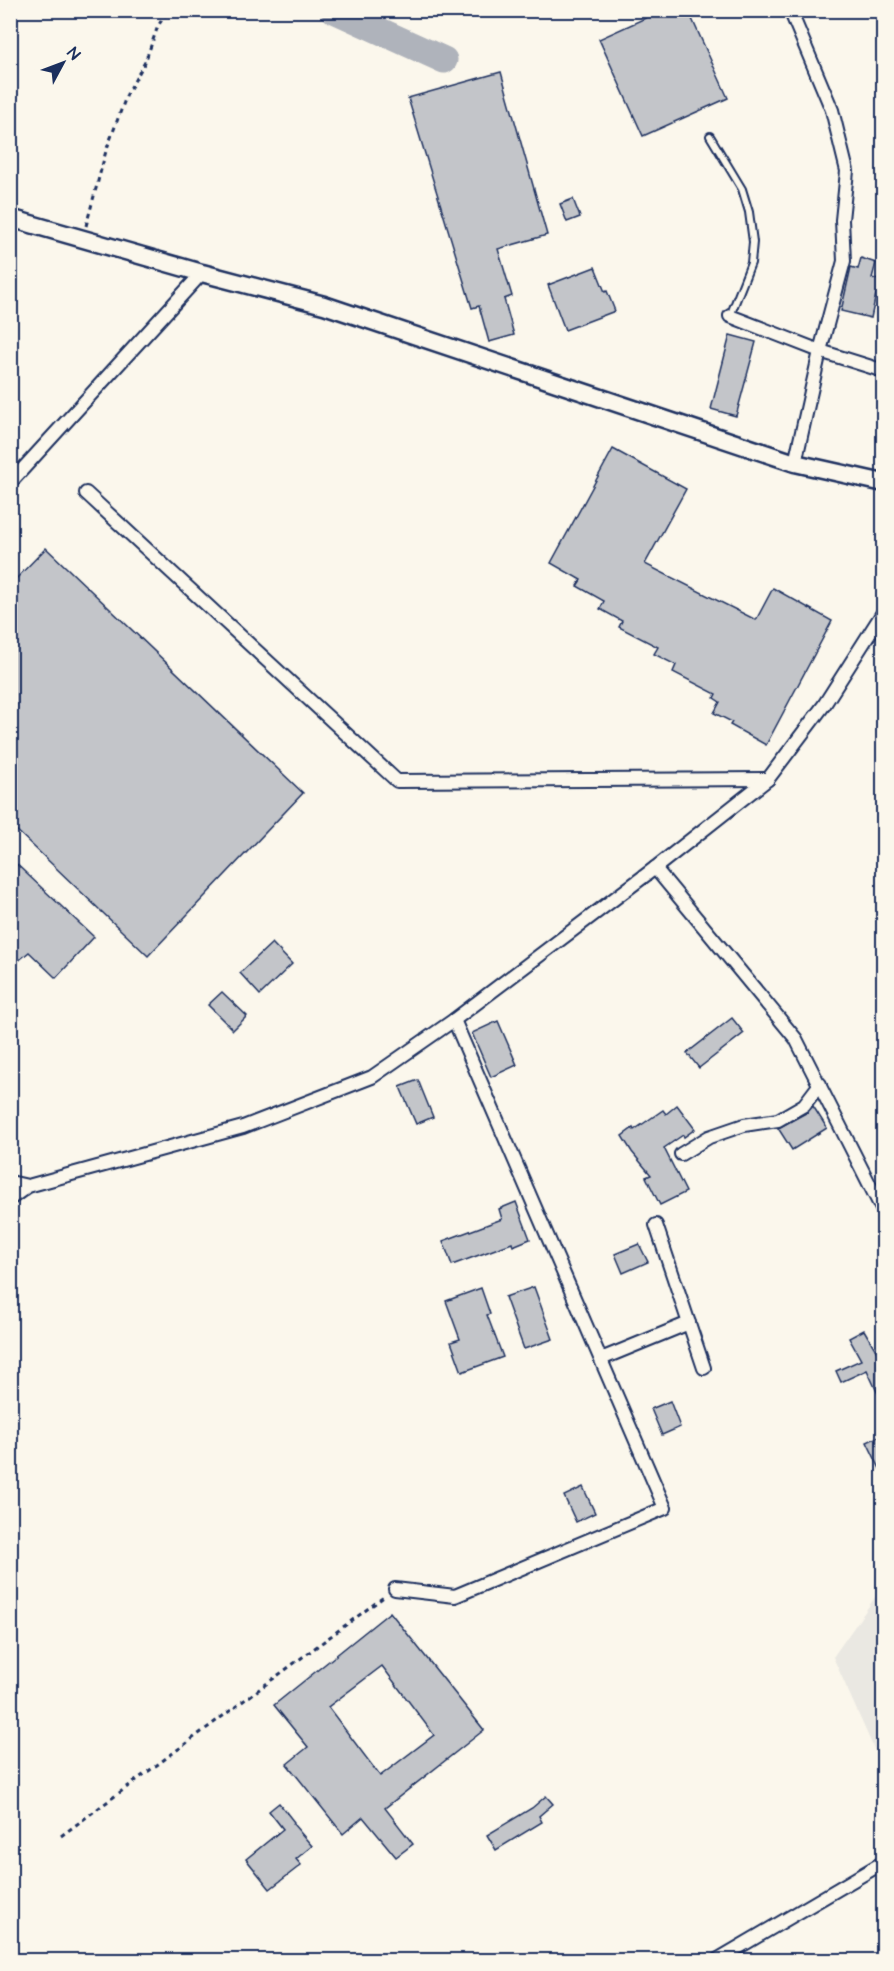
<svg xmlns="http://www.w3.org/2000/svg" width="894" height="1971" viewBox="0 0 894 1971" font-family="'Architects Daughter',sans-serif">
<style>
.built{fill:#eae8e2}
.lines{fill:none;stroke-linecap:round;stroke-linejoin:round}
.river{stroke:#afb3bb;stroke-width:27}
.building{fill:#c3c5c9;stroke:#1b2f5e;stroke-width:1.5;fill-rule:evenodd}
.service-casing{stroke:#1b2f5e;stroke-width:10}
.minor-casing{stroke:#1b2f5e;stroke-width:16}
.secondary-casing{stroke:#1b2f5e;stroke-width:21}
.path{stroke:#1b2f5e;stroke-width:3;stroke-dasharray:4.5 4.5;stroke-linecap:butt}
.service{stroke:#fbf7ec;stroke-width:6}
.minor{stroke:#fbf7ec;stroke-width:12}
.secondary{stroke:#fbf7ec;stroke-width:16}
</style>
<rect width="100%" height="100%" fill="#fbf7ec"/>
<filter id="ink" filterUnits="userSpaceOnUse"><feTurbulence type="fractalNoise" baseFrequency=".0167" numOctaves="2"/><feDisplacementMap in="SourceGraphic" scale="12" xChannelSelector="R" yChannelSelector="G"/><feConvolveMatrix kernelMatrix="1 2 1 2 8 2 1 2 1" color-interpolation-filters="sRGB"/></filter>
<g filter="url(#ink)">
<path class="built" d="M883,1586V1769L833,1657Z"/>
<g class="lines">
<path class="river" d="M334,10L444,60"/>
</g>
<g class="building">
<path d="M663,10H688L728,98L643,136L599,39Z"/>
<path d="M501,72L547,235L498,249L512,296L504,299L514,335L489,342L479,306L472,308L408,98Z"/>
<path d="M573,199L580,217L567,222L560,204Z"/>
<path d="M861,258L876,263L872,278L882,281L881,296L876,294L871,318L841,311L851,267L858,269Z"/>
<path d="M595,267L605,292L607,291L615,311L565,330L548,285Z"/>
<path d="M730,335L756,342L736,416L711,409Z"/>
<path d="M613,449L686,489L645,564L756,620L773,588L832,621L766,745L730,725L732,722L714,713L720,702L714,698L716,694L673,672L676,665L654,654L658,647L619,627L622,621L600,609L604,601L577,586L581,580L551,563Z"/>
<path d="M46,548L303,793L148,956L10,824V585Z"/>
<path d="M10,858L94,937L56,978L29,952L10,968Z"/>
<path d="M272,943L292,964L260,995L240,973Z"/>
<path d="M222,992L247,1016L233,1030L208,1005Z"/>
<path d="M732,1018L744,1033L699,1068L687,1053Z"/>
<path d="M498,1021L517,1065L491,1077L472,1033Z"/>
<path d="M418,1080L433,1117L416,1124L400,1087Z"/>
<path d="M677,1105L695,1129L684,1137L683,1135L664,1148L686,1192L660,1205L646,1177L651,1175L632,1152L622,1136L633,1128L634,1130L663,1110L666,1114Z"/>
<path d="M813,1106L827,1128L792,1150L778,1128L808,1112Z"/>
<path d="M516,1202L530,1239L513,1246L512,1243L452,1265L443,1241L502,1219L499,1209Z"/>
<path d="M639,1244L648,1262L623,1273L615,1254Z"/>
<path d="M534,1287L553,1339L524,1349L505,1297Z"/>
<path d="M481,1288L490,1314L487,1315L503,1357L462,1372L451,1342L460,1339L446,1301Z"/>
<path d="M864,1330L884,1364V1407L867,1370L841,1382L836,1371L861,1360L849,1338Z"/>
<path d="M670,1401L680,1427L662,1435L651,1409Z"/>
<path d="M884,1434V1477L867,1442Z"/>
<path d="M583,1487L595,1513L576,1522L564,1496Z"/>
<path d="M390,1612L484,1730L385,1808L413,1844L396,1857L363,1817L343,1834L287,1764L308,1747L274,1705ZM382,1666L434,1735L380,1776L328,1707Z"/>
<path d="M546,1796L553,1804L539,1816L542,1822L496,1850L487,1835L532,1808Z"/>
<path d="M279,1803L294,1822L293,1824L312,1846L296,1859L301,1865L270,1889L246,1859L283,1829L269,1811Z"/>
</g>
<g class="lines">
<g class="service-casing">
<path id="service" d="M710,136L742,189L749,212L753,242L751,263L730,316"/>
</g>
<g class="minor-casing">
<g id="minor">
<path d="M790,10L832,110L847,171L842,220L844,261L820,351L795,463"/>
<path d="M730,316L820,351L884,371"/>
<path d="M10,483L202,273"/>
<path d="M86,493L397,781L768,779"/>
<path d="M655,868L796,1039L884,1213"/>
<path d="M681,1154L709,1137L744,1125L778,1120L804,1105L820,1084"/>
<path d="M10,1182L28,1186"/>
<path d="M10,1199L28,1186L243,1127L372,1077L454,1020L655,868L768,779L824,705L884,611"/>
<path d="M656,1225L704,1368"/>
<path d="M601,1359L689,1323"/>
<path d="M395,1589L455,1596L665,1508L454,1020"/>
<path d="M717,1960L884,1862"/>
</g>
</g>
<g class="secondary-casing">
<path id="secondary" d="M10,218L202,273L324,305L795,463L884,483"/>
</g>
<g class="path">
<path d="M86,226L106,151L127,94L145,62L158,26L168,10"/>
<path d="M61,1836L385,1596"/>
</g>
<use href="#service" class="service"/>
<use href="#minor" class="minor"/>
<use href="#secondary" class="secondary"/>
</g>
</g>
<rect width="894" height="1971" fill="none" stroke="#fbf7ec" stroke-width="36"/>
<rect x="18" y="18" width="858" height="1935" fill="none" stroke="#1b2f5e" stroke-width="2" filter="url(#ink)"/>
<g transform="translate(63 63) rotate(49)" stroke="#fbf7ec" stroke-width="4.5" paint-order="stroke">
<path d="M0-4.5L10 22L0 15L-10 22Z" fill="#1b2f5e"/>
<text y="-9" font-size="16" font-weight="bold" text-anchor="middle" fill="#1b2f5e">N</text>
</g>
</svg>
